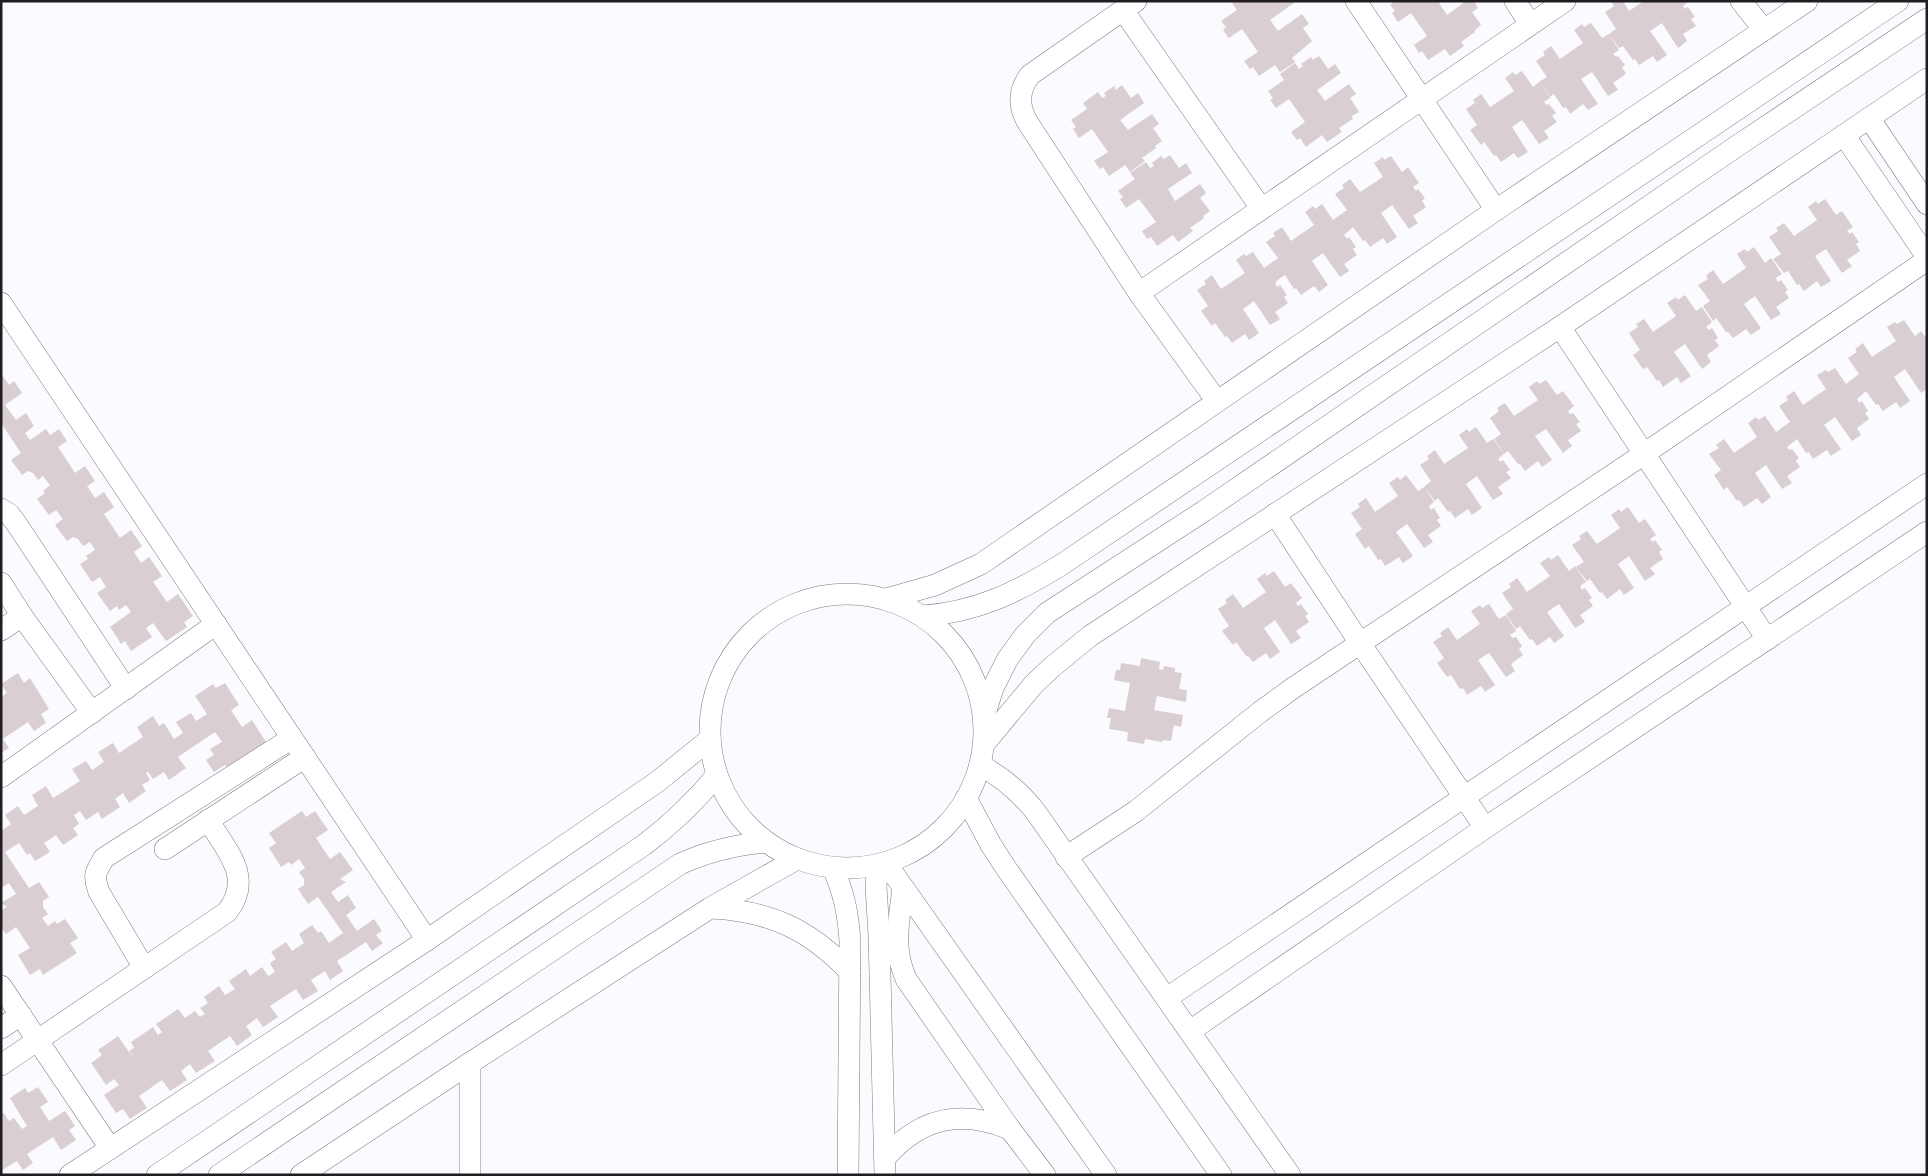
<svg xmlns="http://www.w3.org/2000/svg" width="1928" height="1176" viewBox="0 0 1928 1176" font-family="Figtree,sans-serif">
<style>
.building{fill:#d9ced2}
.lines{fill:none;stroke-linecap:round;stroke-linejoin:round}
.minor-casing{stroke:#7d7a83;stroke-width:22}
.minor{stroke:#fff;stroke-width:21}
</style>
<rect width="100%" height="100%" fill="#fbfafe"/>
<g class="building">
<path d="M1235,1H1293L1294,3L1270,20L1278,31L1302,14L1309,24L1303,28L1312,41L1292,58L1295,62L1280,72L1275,65L1259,76L1253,67L1250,69L1244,61L1258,52L1242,29L1229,38L1223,30L1226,27L1221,21L1237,10L1232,3Z"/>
<path d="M1395,1H1443L1439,3L1447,15L1466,1H1474L1478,8L1472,12L1481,25L1475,30V32L1461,42L1464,46L1450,56L1445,49L1428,60L1422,51L1419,53L1414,45L1427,36L1411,13L1398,22L1392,13L1395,11L1390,5Z"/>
<path d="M1615,1H1623L1629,11L1644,1H1689L1683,6L1685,9L1688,7L1695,17L1691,19L1696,26L1683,34L1687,41L1678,48L1662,23L1650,31L1667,55L1657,62L1653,56L1639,65L1635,59L1633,60L1623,46L1619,48L1609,34L1616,29L1605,12L1614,6L1612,3Z"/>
<path d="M1591,23L1602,38L1609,34L1619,50L1613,54L1616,57L1618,56L1625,65L1622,67L1626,74L1613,83L1618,90L1608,96L1592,72L1581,79L1598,104L1588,110L1583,104L1570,114L1566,107L1563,108L1554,94L1550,97L1541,83L1550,98L1544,102L1546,105L1549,104L1556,113L1552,116L1557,122L1544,131L1549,138L1539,144L1522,120L1512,127L1528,152L1518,158L1514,153L1501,162L1496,155L1494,156L1484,142L1481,145L1470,130L1477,125L1466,109L1475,103L1473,100L1481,94L1490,107L1514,91L1505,78L1513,72L1515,75L1522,71L1533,87L1539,82L1547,77L1536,61L1545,55L1543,52L1551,46L1560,59L1583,43L1574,30L1582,24L1584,27Z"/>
<path d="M1319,56L1328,69L1335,64L1341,73L1317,90L1325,101L1349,84L1356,94L1350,98L1359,112L1352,116L1353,119L1339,128L1342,132L1327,142L1322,135L1306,147L1300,138L1297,140L1291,132L1305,122L1289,99L1276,108L1270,100L1273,98L1268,91L1284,80L1280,74L1295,63L1299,69L1303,66L1301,64L1311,57L1313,60Z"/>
<path d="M1122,85L1131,98L1138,93L1144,103L1120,120L1128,130L1152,114L1159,124L1153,128L1162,141L1155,146L1156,148L1142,158L1145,161L1130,172L1125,165L1109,176L1103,167L1100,169L1094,161L1108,152L1092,129L1079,138L1073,129L1076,127L1071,120L1087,109L1083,103L1098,92L1102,98L1106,96L1104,93L1114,86L1116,90Z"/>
<path d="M1170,155L1179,168L1186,163L1192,173L1168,189L1175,201L1200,184L1206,193L1200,198L1210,211L1203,216L1204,218L1190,228L1193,231L1178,242L1173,235L1157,246L1151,237L1147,239L1142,231L1156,222L1139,199L1126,208L1120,199L1123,197L1118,191L1135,179L1130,173L1146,162L1150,168L1154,166L1152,163L1161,156L1164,159Z"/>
<path d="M1391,156L1402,172L1408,167L1419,183L1413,187L1416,191L1418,189L1425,198L1422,201L1426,207L1413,216L1418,223L1409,229L1392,205L1381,213L1397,237L1387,244L1383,238L1370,247L1365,240L1363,241L1353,227L1344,235L1347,239L1349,237L1356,247L1353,249L1357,255L1344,264L1349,271L1340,277L1323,253L1312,261L1328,285L1319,292L1314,286L1301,295L1296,288L1294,289L1285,275L1280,278L1275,283L1277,287L1280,285L1287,295L1284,297L1288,303L1275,312L1280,319L1270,325L1254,301L1243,309L1259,333L1249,340L1245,334L1232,343L1227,336L1225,337L1215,323L1212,326L1201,311L1208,306L1197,290L1206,284L1204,281L1212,275L1221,289L1245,273L1236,260L1244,254L1246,256L1253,252L1264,268L1278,258L1266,242L1275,236L1273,233L1282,227L1291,241L1314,225L1305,212L1313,206L1315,209L1322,204L1333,220L1347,210L1335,194L1344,188L1342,185L1350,179L1360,192L1383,177L1374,163L1383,157L1384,160Z"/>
<path d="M1825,199L1836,215L1842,211L1853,227L1847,231L1850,234L1852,232L1859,242L1856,244L1860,251L1847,260L1852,266L1842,273L1826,249L1815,256L1831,281L1821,287L1817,281L1804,291L1799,284L1797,285L1788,271L1784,273L1773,259L1781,254L1769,237L1778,231L1776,228L1784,223L1794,236L1817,220L1808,207L1816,201L1818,204Z"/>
<path d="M1754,247L1765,263L1771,258L1782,274L1776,278L1778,282L1781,280L1788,290L1785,292L1789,298L1776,307L1781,314L1771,320L1755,296L1744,304L1761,328L1751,335L1746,329L1733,338L1728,332H1726L1716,318L1713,321L1703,306L1710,301L1698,285L1708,279L1706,276L1713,270L1723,284L1746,268L1737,254L1745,249L1747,252Z"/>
<path d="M1685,295L1696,311L1702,307L1712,322L1706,327L1709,330L1712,328L1718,338L1715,340L1719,346L1707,355L1711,362L1702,369L1685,344L1674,352L1691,376L1681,383L1677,377L1663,387L1659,380L1657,381L1647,367L1643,369L1633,355L1640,350L1629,333L1638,327L1636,324L1644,319L1653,332L1676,316L1667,303L1676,297L1678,300Z"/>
<path d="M1904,320L1915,336L1921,331L1927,339V389L1921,393L1905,369L1894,377L1910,401L1900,408L1896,402L1883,411L1878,404L1876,405L1866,391L1857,399L1859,403L1862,401L1868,411L1865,413L1869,419L1857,428L1861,435L1852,441L1835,417L1824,425L1841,449L1831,456L1827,450L1813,459L1809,452L1806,453L1797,439L1787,447L1790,450L1792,449L1799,458L1796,461L1800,467L1787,476L1792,483L1782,489L1766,465L1755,473L1771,497L1762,504L1757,498L1744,507L1739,500L1737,501L1727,487L1724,490L1714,475L1721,470L1709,454L1719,448L1716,445L1724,439L1734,453L1757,437L1748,423L1756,417L1758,420L1765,416L1776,432L1790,422L1779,406L1788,400L1786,397L1794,391L1803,405L1826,389L1817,375L1826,370L1828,372L1835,368L1846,384L1859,374L1848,358L1857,352L1855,349L1863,343L1872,357L1896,341L1887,327L1895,322L1897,324Z"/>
<path d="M3,376L9,385L14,381L22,393L5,405L16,420L26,413L34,426L25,433L30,440L46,429L50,435L59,429L67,441L58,447L75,473L85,466L95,481L87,486L95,498L104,492L114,507L104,514L120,538L131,530L142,546L134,552L141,563L149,557L162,576L153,582L167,602L178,594L193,616L184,622L187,627L166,641L153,623L146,628L152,637L131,651L125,641L121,644L110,627L131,612L126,605L119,610L117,606L110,611L97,593L106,587L100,577L92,582L80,564L88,559L86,556L95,550L90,542L83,546L78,539L73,537L67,541L55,525L63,519L56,510L49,515L37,499L45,493L43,491L50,485L43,476L38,480L33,473L28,471L22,475L11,460L21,453L1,423V377Z"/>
<path d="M1546,380L1557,395L1563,391L1574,406L1568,411L1570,414L1573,413L1580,422L1576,424L1581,431L1568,440L1572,446L1563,453L1546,429L1535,436L1552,460L1542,467L1538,461L1525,471L1520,464H1518L1508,451L1504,454L1494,439L1501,434L1490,418L1499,411L1497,408L1505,403L1514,416L1538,400L1529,387L1537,381L1539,384Z"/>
<path d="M1476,427L1487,443L1493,439L1504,454L1498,459L1500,462L1503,460L1510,470L1506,472L1511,478L1498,487L1503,494L1493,500L1477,476L1466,484L1482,508L1472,515L1468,509L1455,518L1450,511L1448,512L1438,498L1435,501L1425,488L1434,502L1429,506L1431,510L1434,508L1440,518L1437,520L1441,526L1428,535L1433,542L1424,548L1407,524L1396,532L1413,556L1403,563L1399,557L1385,566L1381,559L1378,560L1369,546L1365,549L1355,534L1362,529L1351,513L1360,507L1358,504L1366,498L1375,512L1398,496L1389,483L1398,477L1400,480L1406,475L1418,491L1424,487L1431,481L1420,465L1429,459L1427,456L1435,450L1444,464L1468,448L1459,435L1467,429L1469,432Z"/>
<path d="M1628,507L1639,523L1645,519L1656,535L1650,539L1653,542L1655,540L1662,550L1659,552L1663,559L1650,568L1655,574L1645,581L1629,556L1618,564L1634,588L1624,595L1620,589L1607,599L1602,592L1600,593L1590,579L1587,581L1576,567L1584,562L1572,545L1581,539L1579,536L1587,531L1597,544L1620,528L1611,515L1619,509L1621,512Z"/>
<path d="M1558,555L1569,571L1575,566L1586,582L1580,586L1582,590L1585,588L1592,598L1589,600L1593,606L1580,615L1585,622L1575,628L1559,604L1547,612L1564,636L1554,643L1550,637L1537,646L1532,639L1530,640L1520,626L1516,629L1506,614L1513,609L1502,593L1511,587L1509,584L1517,578L1527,592L1550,576L1540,563L1549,557L1551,560Z"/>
<path d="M1274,571L1285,587L1291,583L1302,598L1296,603L1298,606L1301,604L1308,614L1305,616L1309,622L1296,631L1301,638L1291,644L1275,620L1264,628L1280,652L1270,659L1266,653L1253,662L1248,656H1246L1236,642L1233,645L1222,631L1229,626L1218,609L1227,603L1225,600L1233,594L1243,608L1266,592L1257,579L1265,573L1267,576Z"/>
<path d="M1489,604L1499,619L1506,615L1516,631L1510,635L1513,638L1516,637L1522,646L1519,649L1523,655L1511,664L1515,671L1506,677L1489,653L1478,660L1495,685L1485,692L1481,686L1467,695L1463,688L1460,689L1451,675L1447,677L1437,663L1444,658L1433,642L1442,636L1440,633L1448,627L1457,640L1480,624L1471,611L1480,605L1482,608Z"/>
<path d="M1141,658L1160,662L1159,669L1163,670L1164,666L1175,668V672L1182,673L1179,689L1187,690L1186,702L1157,696L1154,710L1183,715L1181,727L1174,725L1171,741L1163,740L1162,742L1145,739L1144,744L1127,741L1128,732L1109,729L1111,718H1107L1109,708L1125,711L1130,683L1114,680L1116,670H1120L1121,663L1140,666Z"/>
<path d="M18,673L24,683L30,678L49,709L41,714L46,723L34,731L28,722L3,739L9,748L1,753V697L7,693L1,684Z"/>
<path d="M225,683L239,705L231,710L242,727L252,720L268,745L229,770L225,765L214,772L206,760L214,755L210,749L222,742L215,732L178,757L186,768L169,780L164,772L153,779L148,772L146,773L150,780L142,785L146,791L129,803L123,793L115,799L120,807L102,819L98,812L86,820L80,811L74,815L79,824L73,828L78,835L63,845L56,835L44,843L50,852L35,861L30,853L27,855L19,843L5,852L29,888L39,882L49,897L43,901V907L48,914L42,918L48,926L55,921L57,924L65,919L78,938L70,943L77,953L43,975L40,969L30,975L18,955L30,948L16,927L6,934L1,927V910L7,907L1,903L16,894L9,883L1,888V831L11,824L5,815L18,806L24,815L38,806L32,795L46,786L53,798L80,781L72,769L86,761L92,770L104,762L98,752L113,743L119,753L143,737L137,727L153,716L159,726L164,723L174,739L183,733L176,722L191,713L196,721L207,714L195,696L213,684L216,688Z"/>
<path d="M302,811L306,817L315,811L328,830L316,838L330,859L340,852L353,870L340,879L346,882L331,892L338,902L348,895L356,908L346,915L357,931L374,919L382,931L376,935L383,943L372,951L366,942L337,961L343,971L330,980L325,971L311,980L318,991L303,1000L296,989L270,1006L278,1017L263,1027L257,1018L246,1026L252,1035L237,1046L230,1036L208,1051L215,1061L196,1073L190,1064L181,1071L187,1080L170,1091L162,1080L139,1096L147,1108L130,1119L123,1109L116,1113L104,1095L119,1085L114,1079L106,1085L91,1063L102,1055L98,1050L118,1036L135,1061L129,1051L134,1048L131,1042L153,1027L158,1035L162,1032L156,1024L178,1009L185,1018L195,1011L200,1017L205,1014L200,1008L208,1003L204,997L219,986L225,995L235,989L229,981L246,969L250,976L262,967L268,976L275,972L270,963L276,959L271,952L286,942L292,951L304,943L299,934L312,925L318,933L321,931L329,943L343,933L318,897L308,904L298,889L304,885V879L299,872L305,868L299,859L291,865L289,862L281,867L269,848L276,843L269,833Z"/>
<path d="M38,1087L48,1102L40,1107L49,1121L65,1111L75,1126L69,1130L76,1140L61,1150L53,1137L27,1154L33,1163L23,1170L17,1161L1,1171V1115L4,1113L9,1121L14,1118L22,1129L27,1126L10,1098L25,1088L28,1093Z"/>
</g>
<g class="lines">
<g class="minor-casing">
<g id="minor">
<path d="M1136,1L1030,75C1018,91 1018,106 1028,123L1139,293L1216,400"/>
<path d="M1356,1L1496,210"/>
<path d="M1515,1L1530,24"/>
<path d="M1741,1L1764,30"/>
<path d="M1123,10L1261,208"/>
<path d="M1869,118L1927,204"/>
<path d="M1844,135L1927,257"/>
<path d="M1139,293L1565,1"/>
<path d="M1,303L427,940"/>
<path d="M1560,327L1767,639"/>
<path d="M1,509L9,514L16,523L126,689"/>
<path d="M1275,514L1360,643L1485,828"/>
<path d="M1,583L22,616L92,713"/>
<circle cx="847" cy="731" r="137"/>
<path d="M886,599L935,585L981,564L1496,210L1807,1"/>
<path d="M923,616C976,612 1016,593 1061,565L1898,1"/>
<path d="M1,630L22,616"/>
<path d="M984,717L993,688L1007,660L1025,635L1047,613L1204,511L1737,146L1927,19"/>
<path d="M984,744L1034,684L1052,667L1090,636L1560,327L1927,79"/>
<path d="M980,765C1002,777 1019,791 1035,811L1290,1175"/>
<path d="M1,777L216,624"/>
<path d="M966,798L991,845L1006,868L1221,1175"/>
<path d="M165,849L305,757"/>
<path d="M1066,857L1136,811L1260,712L1293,688L1644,454L1927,260"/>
<path d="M886,863L1106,1175"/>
<path d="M878,865L876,886L879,935L885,1175"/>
<path d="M833,868C844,894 848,912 850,941L848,1175"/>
<path d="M903,888C899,923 892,946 906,979L1010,1129L1045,1175"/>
<path d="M711,908C770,911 809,929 850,972"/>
<path d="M144,968L99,892C93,875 95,873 104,858L292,738"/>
<path d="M1,986L110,1148"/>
<path d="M1167,998L1927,484"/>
<path d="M1,1028L21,1015"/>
<path d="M1190,1031L1485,828L1927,532"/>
<path d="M470,1063V1175"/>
<path d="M1,1065L227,912C254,878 227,851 208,820"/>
<path d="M886,1157C921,1117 961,1109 1010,1129"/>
<path d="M70,1175L427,940L657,782L710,739"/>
<path d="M157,1175L644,845C673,823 694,803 717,775"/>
<path d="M219,1175L680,864C708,851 735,845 766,842"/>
<path d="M301,1175L470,1063L710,908L797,859"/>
</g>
</g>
<use href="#minor" class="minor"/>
</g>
<rect width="1928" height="1176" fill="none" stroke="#1f1d21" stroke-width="5"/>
</svg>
